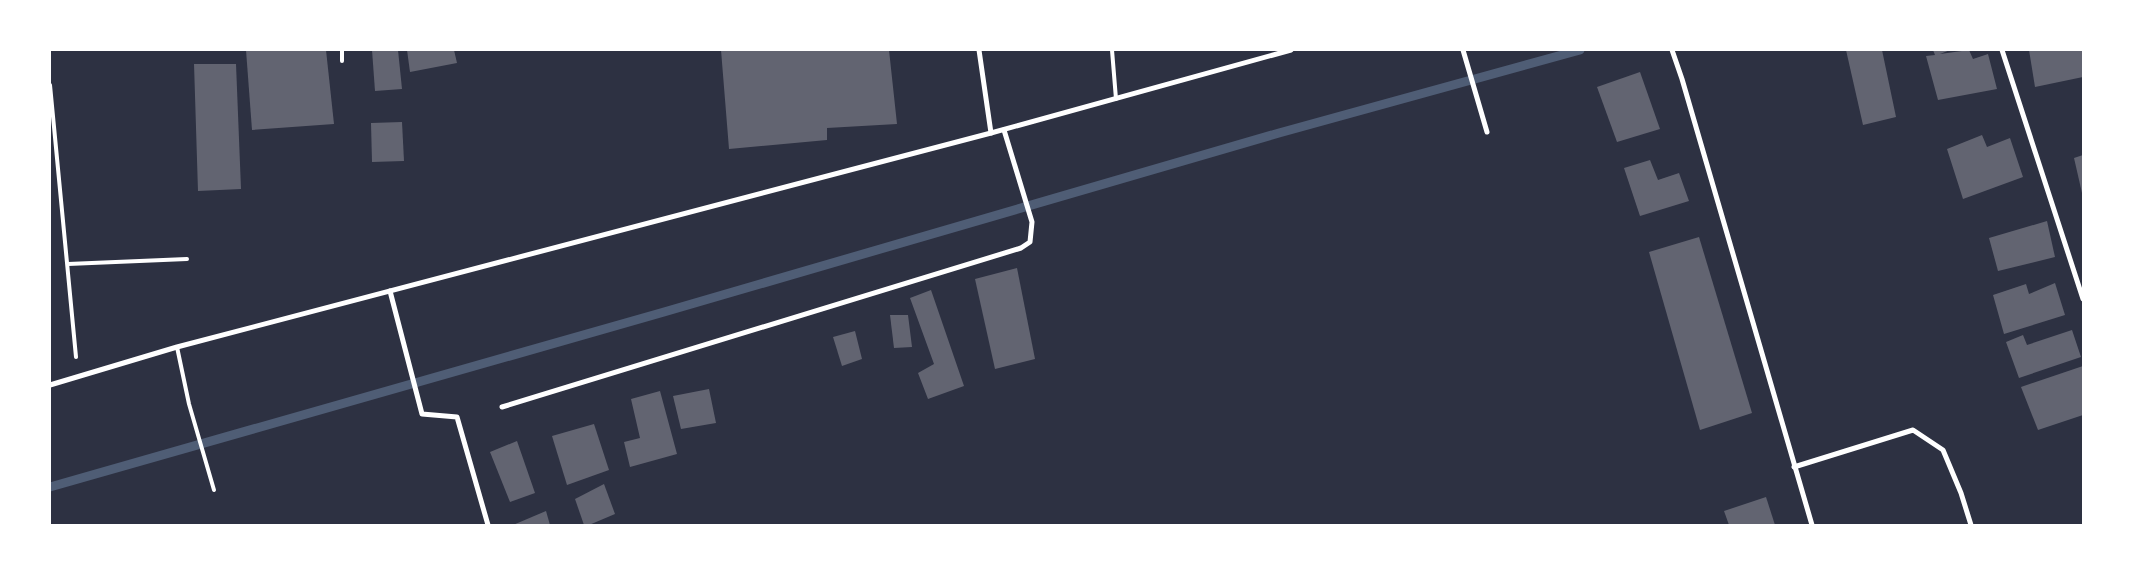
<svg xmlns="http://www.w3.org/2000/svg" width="2133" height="575" viewBox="0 0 2133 575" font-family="Signika,sans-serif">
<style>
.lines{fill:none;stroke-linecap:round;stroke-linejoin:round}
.stream{stroke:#4f5d75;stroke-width:9}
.building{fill:#626471}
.service{stroke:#fff;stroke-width:4}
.minor{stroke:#fff;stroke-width:5}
</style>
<rect width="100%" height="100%" fill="#2d3142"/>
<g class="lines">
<path class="stream" d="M50,487L664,312L1279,133L1580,50"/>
</g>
<g class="building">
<path d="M246,50H326L334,124L252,130Z"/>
<path d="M372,50H398L402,89L375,91Z"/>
<path d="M407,50H454L457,63L410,72Z"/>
<path d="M721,50H889L897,124L827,128V140L729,149Z"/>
<path d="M1846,50H1882L1896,117L1863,125Z"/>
<path d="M1933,50H1950L1940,54L1969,50L1973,59L1988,54L1997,89L1938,100L1926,56L1935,55Z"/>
<path d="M2029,50H2083V77L2035,87Z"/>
<path d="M194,64H236L241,189L198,191Z"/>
<path d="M1640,72L1660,129L1617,142L1597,87Z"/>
<path d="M402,122L404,161L372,162L371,123Z"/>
<path d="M1982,135L1987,147L2010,138L2023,177L1963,199L1947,149Z"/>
<path d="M2083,155V193H2082L2074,158Z"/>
<path d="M1650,160L1658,180L1679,173L1689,201L1640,216L1624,168Z"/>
<path d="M2047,221L2055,257L1998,271L1989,238Z"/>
<path d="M1699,237L1752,413L1700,430L1649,252Z"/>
<path d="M1017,268L1035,359L995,369L975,279Z"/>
<path d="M2055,283L2065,315L2004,334L1993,295L2026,284L2029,294Z"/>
<path d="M931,290L964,386L928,399L918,373L934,364L910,298Z"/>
<path d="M890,315H908L912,347L894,348Z"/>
<path d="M2072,330L2081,357L2019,378L2006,342L2023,335L2027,345Z"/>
<path d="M855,331L862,359L842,366L833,337Z"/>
<path d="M2083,366V415L2038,430L2021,387Z"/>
<path d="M709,389L716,423L681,429L673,396Z"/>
<path d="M660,391L677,454L630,467L624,442L640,438L631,399Z"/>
<path d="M594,424L609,470L567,485L552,436Z"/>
<path d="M517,441L535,493L510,502L490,452Z"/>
<path d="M604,484L615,514L589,525H584L575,499Z"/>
<path d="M1766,497L1775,525H1729L1724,511Z"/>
<path d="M546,511L550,525H513Z"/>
</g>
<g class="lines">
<g class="service">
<path d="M342,50V61"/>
<path d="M1112,50L1116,99"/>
<path d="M50,85L76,357"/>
<path d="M68,264L187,259"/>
<path d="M177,347L189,404L214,490"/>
</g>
<g class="minor">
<path d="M979,50L991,133"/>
<path d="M1463,50L1487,132"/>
<path d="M1672,50L1682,79L1812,525"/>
<path d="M2002,50L2083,299"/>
<path d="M390,291L422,414L457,417L488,525"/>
<path d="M50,385L177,347L991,133L1291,50"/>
<path d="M502,407L1021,248L1030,242L1032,222L1004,130"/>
<path d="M1794,467L1913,430L1943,450L1961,493L1971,525"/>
</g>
</g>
<rect width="2133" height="575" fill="none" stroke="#ffffff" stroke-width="102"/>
</svg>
